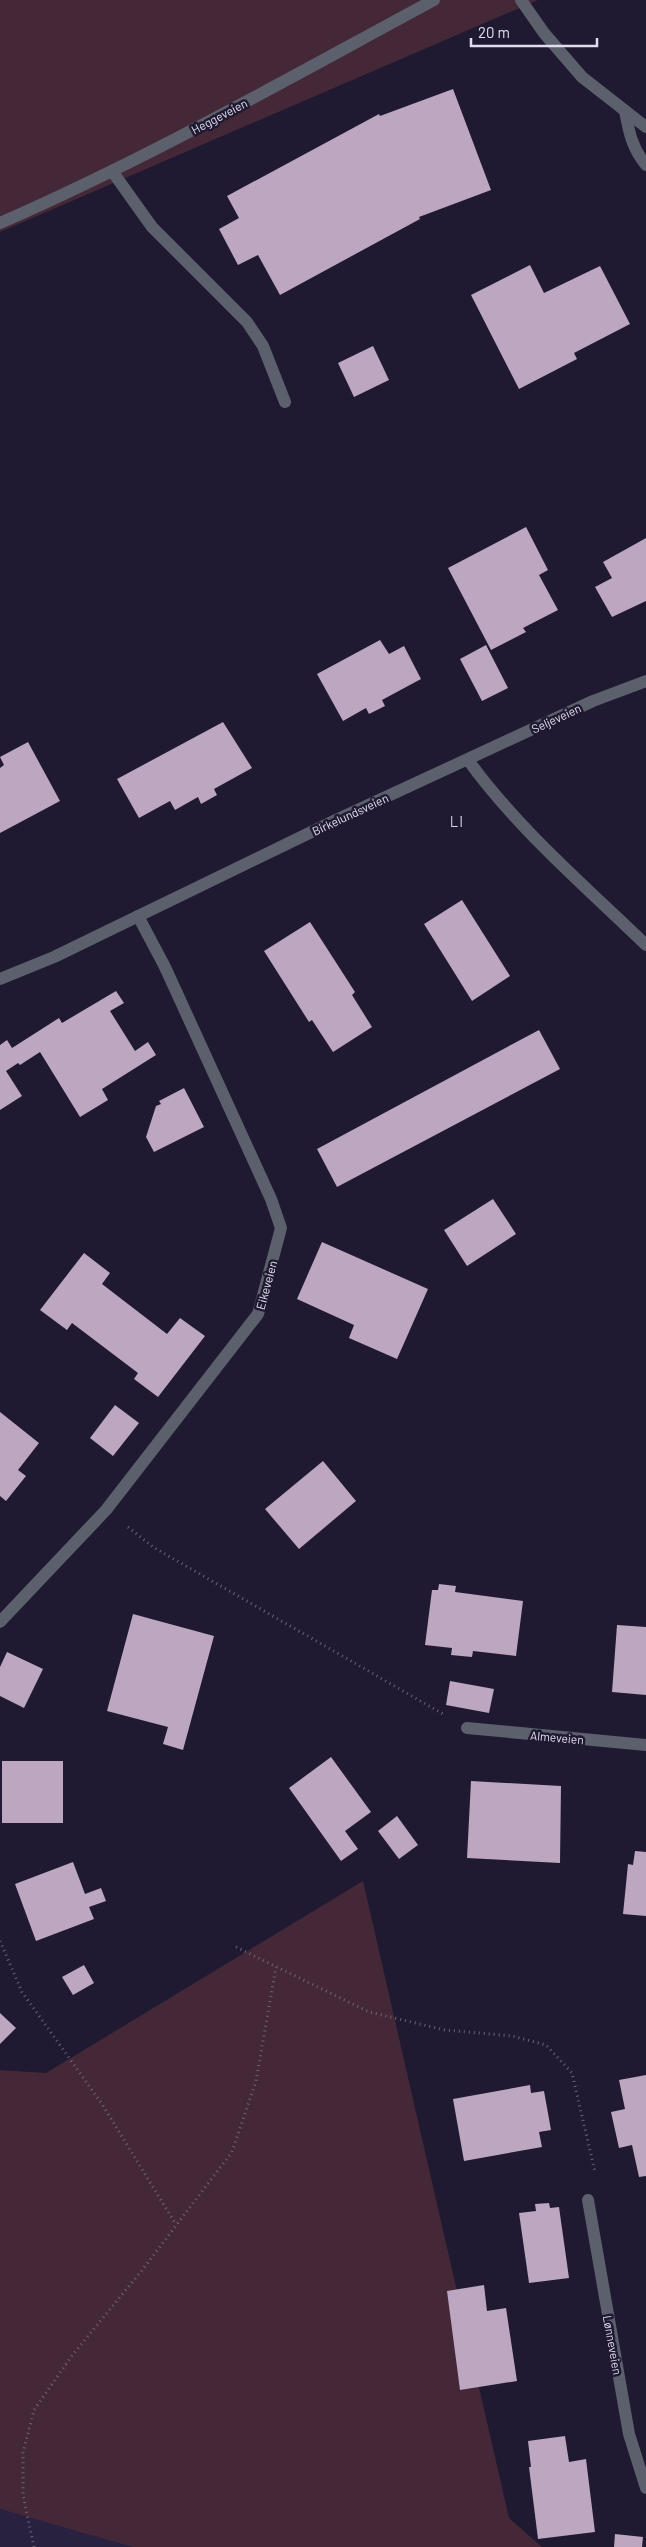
<svg xmlns="http://www.w3.org/2000/svg" width="646" height="2547" viewBox="0 0 646 2547" font-family="Barlow,sans-serif">
<style>
.built{fill:#28213f}
.green{fill:#452837}
.building{fill:#bca6c0}
.lines{fill:none;stroke-linecap:round;stroke-linejoin:round}
.path{stroke:#686479;stroke-width:3;stroke-dasharray:1 4;stroke-linecap:butt}
.lane{stroke:#5b606c;stroke-width:12}
.street{stroke:#5b606c;stroke-width:12}
.labels{text-anchor:middle;dominant-baseline:central;stroke-width:5;stroke-linejoin:round;paint-order:stroke}
.street-label{font-size:12px;fill:#e0ddee;stroke:#1f1931}
.quarter-label{font-size:15px;letter-spacing:1px;fill:#d2cded;stroke:#1f1931}
</style>
<rect width="100%" height="100%" fill="#1f1931"/>
<path class="built" d="M0,2509L132,2545L133,2547H0Z"/>
<g class="green">
<path d="M0,0H538L0,232Z"/>
<path d="M363,1881L509,2518L542,2547H133L0,2509V2070L46,2073Z"/>
</g>
<g class="building">
<path d="M453,89L491,190L419,217L420,219L280,295L258,255L238,265L219,229L239,218L227,196L379,114L380,116Z"/>
<path d="M530,265L544,293L600,266L630,324L574,353L577,359L519,389L471,295Z"/>
<path d="M373,346L389,380L354,397L338,363Z"/>
<path d="M526,527L548,570L539,575L558,610L523,628L526,632L491,650L448,568Z"/>
<path d="M646,538V601L612,617L595,587L612,578L603,562Z"/>
<path d="M380,640L389,654L404,646L421,679L382,700L385,706L369,714L366,708L343,721L317,674Z"/>
<path d="M486,645L508,688L482,701L460,659Z"/>
<path d="M223,722L252,768L214,789L217,795L201,804L198,797L175,810L170,801L139,818L117,779Z"/>
<path d="M28,742L60,801L0,833V768L4,765L0,757Z"/>
<path d="M462,900L510,976L472,1001L424,924Z"/>
<path d="M310,922L355,992L352,995L372,1027L333,1052L312,1020L309,1022L264,951Z"/>
<path d="M116,991L124,1003L110,1011L135,1051L148,1042L156,1055L102,1089L108,1100L80,1117L40,1052L20,1065L18,1063L6,1071L22,1096L0,1110V1045L7,1040L12,1048L59,1018L62,1023Z"/>
<path d="M539,1030L560,1069L337,1187L317,1149Z"/>
<path d="M184,1088L204,1127L154,1152L146,1137L156,1106L161,1104L159,1101Z"/>
<path d="M493,1199L516,1234L467,1266L444,1230Z"/>
<path d="M322,1242L428,1289L397,1359L349,1338L354,1325L297,1299Z"/>
<path d="M84,1253L110,1273L102,1284L167,1334L180,1318L205,1336L158,1397L134,1379L138,1373L72,1323L67,1330L40,1310Z"/>
<path d="M115,1405L139,1423L113,1456L90,1438Z"/>
<path d="M0,1412L39,1443L18,1470L26,1476L6,1501L0,1496Z"/>
<path d="M323,1461L356,1501L299,1549L265,1509Z"/>
<path d="M439,1584L456,1586L455,1592L523,1601L516,1656L473,1651L472,1657L451,1655L452,1648L425,1645L432,1590H438Z"/>
<path d="M133,1614L214,1636L183,1750L163,1744L168,1727L107,1711Z"/>
<path d="M617,1625L646,1627V1695L612,1692Z"/>
<path d="M7,1652L43,1669L24,1708L0,1696V1667Z"/>
<path d="M450,1681L494,1689L489,1713L446,1705Z"/>
<path d="M331,1757L371,1812L345,1831L358,1849L341,1861L289,1788Z"/>
<rect x="2" y="1761" width="61" height="62"/>
<path d="M471,1781L561,1786L560,1863L467,1858Z"/>
<path d="M397,1816L418,1845L399,1859L378,1831Z"/>
<path d="M635,1851L646,1852V1916L623,1914L628,1864L633,1865Z"/>
<path d="M73,1862L85,1894L101,1888L106,1901L89,1907L94,1919L36,1941L15,1884Z"/>
<path d="M84,1965L94,1983L73,1995L62,1977Z"/>
<path d="M0,2013L16,2028L0,2044Z"/>
<path d="M646,2075V2176L639,2177L632,2145L619,2148L611,2112L625,2109L619,2080Z"/>
<path d="M530,2085L531,2093L544,2091L551,2130L539,2132L542,2147L464,2161L453,2099Z"/>
<path d="M549,2203L550,2208L559,2207L569,2278L529,2283L519,2213L536,2211L535,2204Z"/>
<path d="M484,2285L487,2311L506,2308L517,2381L460,2390L447,2291Z"/>
<path d="M565,2436L569,2462L586,2459L595,2532L538,2539L529,2467H531L528,2441Z"/>
<path d="M615,2534L643,2537L642,2547H614Z"/>
</g>
<g class="lines">
<g class="path">
<path d="M128,1527L153,1547L443,1714"/>
<path d="M0,1941L22,1992L102,2104L175,2223"/>
<path d="M236,1947L369,2012L445,2030L512,2036L546,2045L572,2073L595,2172"/>
<path d="M34,2547L23,2495V2453L34,2410L71,2357L143,2269L232,2152L256,2081L276,1967"/>
</g>
<g class="lane">
<path d="M521,0L544,33L582,77L646,127"/>
<path d="M625,111C629,132 632,148 646,165"/>
<path d="M112,171L152,227L247,322L263,346L285,402"/>
</g>
<g class="street">
<path d="M0,223C149,158 291,77 434,0"/>
<path d="M468,760C518,829 584,885 646,945"/>
<path d="M0,979L54,957L334,821L593,701L646,681"/>
<path d="M0,1622L106,1510L258,1314L281,1228L271,1199L165,967L138,916"/>
<path d="M467,1728L646,1745"/>
<path d="M588,2200L629,2434L646,2488"/>
</g>
</g>
<g class="labels">
<g class="street-label">
<text transform="translate(219 116) rotate(-28)">Heggeveien</text>
<text transform="translate(556 718) rotate(-25)">Seljeveien</text>
<text transform="translate(350 814) rotate(-25)">Birkelundsveien</text>
<text transform="translate(266 1285) rotate(-75)">Eikeveien</text>
<text transform="translate(557 1737) rotate(5)">Almeveien</text>
<text transform="translate(613 2345) rotate(80)">Lønneveien</text>
</g>
<g class="quarter-label">
<text x="457" y="821">LI</text>
</g>
</g>
<path d="M471 38v8h126v-8" fill="none" stroke="#e0ddee" stroke-width="2.5"/>
<text x="478" y="38" font-size="15" fill="#e0ddee" stroke="#1f1931" stroke-width="4" paint-order="stroke">20 m</text>
</svg>
